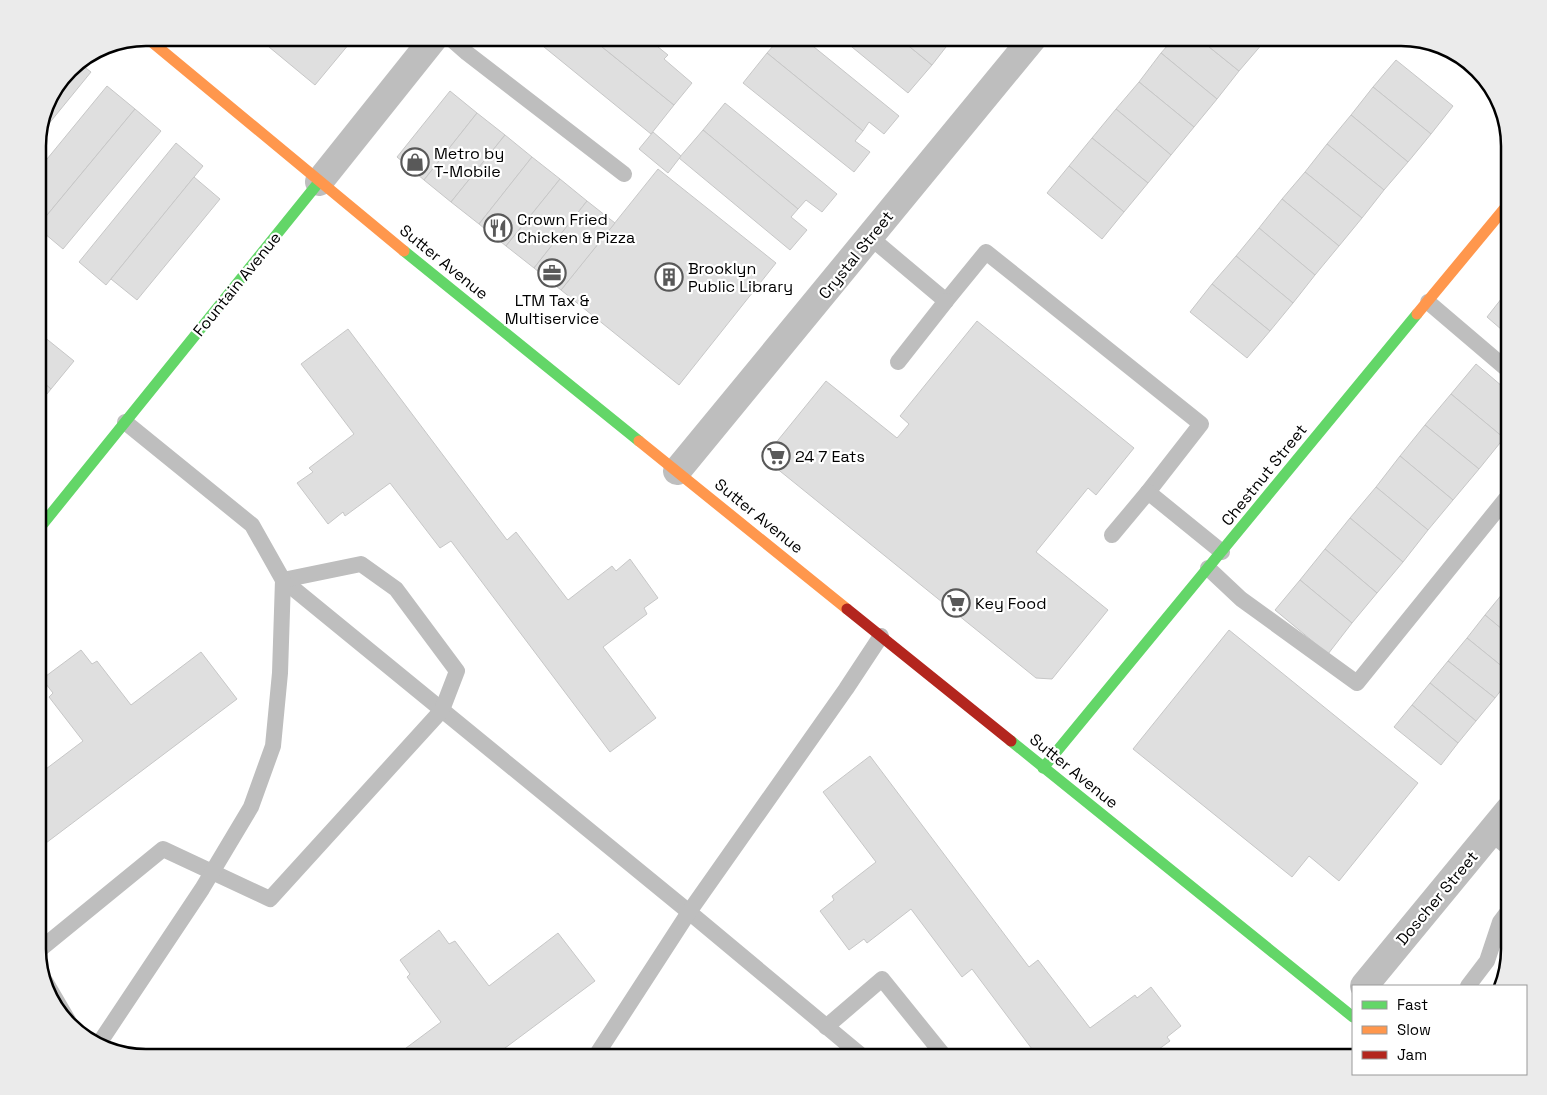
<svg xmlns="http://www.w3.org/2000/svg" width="1547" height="1095" viewBox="0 0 1547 1095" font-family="'Space Grotesk',sans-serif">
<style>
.building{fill:#dfdfdf;stroke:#c7c7c7}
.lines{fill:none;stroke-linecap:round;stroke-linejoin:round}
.lane{stroke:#bebebe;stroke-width:16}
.street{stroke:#bebebe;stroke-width:28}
.fast{stroke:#63d668;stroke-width:11}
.slow{stroke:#ff974d;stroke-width:11}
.jam{stroke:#b3261e;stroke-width:11}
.labels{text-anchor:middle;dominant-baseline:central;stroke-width:4.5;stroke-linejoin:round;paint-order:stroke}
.poi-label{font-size:16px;fill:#000;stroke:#fff;text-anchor:start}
.street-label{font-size:16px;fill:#000;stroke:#fff}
.rim{fill:none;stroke:#000;stroke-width:2.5}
</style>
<rect width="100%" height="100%" fill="#fff"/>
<g class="building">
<path d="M266,38H354L315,85L263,42Z"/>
<path d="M533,38H591L674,105L651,134Z"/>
<path d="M591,38H647L668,55L664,59L692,83L674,105Z"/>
<path d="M780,38H803L899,116L884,134L869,122L863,131L767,53Z"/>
<path d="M841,38H899L932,65L908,93Z"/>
<path d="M899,38H953L932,65Z"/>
<path d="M1174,38H1198L1239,71L1217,99L1161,53Z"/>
<path d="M1198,38H1256L1263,43L1239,71Z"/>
<path d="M1256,38H1268L1263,43Z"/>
<path d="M767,53L863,131L855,141L870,152L854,172L743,83Z"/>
<path d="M1161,53L1217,99L1194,127L1139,82Z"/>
<path d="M1396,60L1453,106L1431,134L1373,87Z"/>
<path d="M78,62L91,72L38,137L49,98L74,65Z"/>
<path d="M1139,82L1194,127L1171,155L1116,109Z"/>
<path d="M107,86L135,109L38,226V170Z"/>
<path d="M1373,87L1431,134L1408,162L1351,115Z"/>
<path d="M450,91L477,113L424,180L397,157Z"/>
<path d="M725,103L837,194L822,212L806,200L798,209L703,130Z"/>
<path d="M135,109L161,131L63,249L38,228V226Z"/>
<path d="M1116,109L1171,155L1148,183L1092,138Z"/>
<path d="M477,113L505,135L451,202L424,180Z"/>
<path d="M1351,115L1408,162L1384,190L1327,144Z"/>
<path d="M703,130L798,209L791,217L807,230L790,250L679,158Z"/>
<path d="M653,132L681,156L668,173L639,149Z"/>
<path d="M505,135L532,157L479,224L451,202Z"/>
<path d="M1092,138L1148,183L1124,212L1069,166Z"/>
<path d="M176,143L203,166L106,285L79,262Z"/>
<path d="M1327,144L1384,190L1362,218L1305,172Z"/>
<path d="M532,157L560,179L506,246L479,224Z"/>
<path d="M1069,166L1124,212L1102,239L1047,193Z"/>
<path d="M658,169L776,263L679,385L561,290Z"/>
<path d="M1305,172L1362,218L1339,246L1282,199Z"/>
<path d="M194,177L220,199L137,300L111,279Z"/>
<path d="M560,179L587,201L534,268L506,246Z"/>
<path d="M1282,199L1339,246L1315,275L1259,228Z"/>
<path d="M587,201L615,223L561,290L534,268Z"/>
<path d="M1259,228L1315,275L1293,303L1236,256Z"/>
<path d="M1236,256L1293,303L1270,331L1212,284Z"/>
<path d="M1212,284L1270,331L1247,358L1190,312Z"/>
<path d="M1509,289V336L1487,317Z"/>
<path d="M977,321L1134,448L1096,495L1088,488L1036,552L1108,610L1052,679L1036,678L770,463V450L826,381L897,438L909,424L900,416Z"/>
<path d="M348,329L507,540L516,532L568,600L612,566L616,571L630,559L658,598L644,608L647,614L603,647L656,718L610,752L451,541L440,548L390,483L345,516L343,512L328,524L297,483L313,472L309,468L354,434L301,364Z"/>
<path d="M38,332L74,361L51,389L38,378Z"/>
<path d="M1476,364L1509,392V431L1504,438L1451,394Z"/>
<path d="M38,378L51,389L38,405Z"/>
<path d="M1451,394L1504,438L1479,469L1425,425Z"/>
<path d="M1425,425L1479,469L1453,500L1400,456Z"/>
<path d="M1400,456L1453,500L1428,530L1376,487Z"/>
<path d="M1376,487L1428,530L1403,562L1350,518Z"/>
<path d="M1350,518L1403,562L1377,593L1325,549Z"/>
<path d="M1325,549L1377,593L1352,623L1300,580Z"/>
<path d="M1300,580L1352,623L1328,654L1275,610Z"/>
<path d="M1509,586V599L1503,593Z"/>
<path d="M1503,593L1509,599V635L1485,615Z"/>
<path d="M1485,615L1509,635V672L1467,638Z"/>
<path d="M1229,630L1418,783L1339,881L1309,856L1292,877L1133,749Z"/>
<path d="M1467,638L1509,672V680L1495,698L1448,661Z"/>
<path d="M81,650L92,664L97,661L131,705L201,652L237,699L38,849V775L83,741L49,697L53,693L42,679Z"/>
<path d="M1448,661L1495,698L1476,721L1430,683Z"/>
<path d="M1430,683L1476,721L1458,743L1412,705Z"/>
<path d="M1412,705L1458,743L1441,765L1394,727Z"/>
<path d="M870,756L1029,967L1038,960L1090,1028L1135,995L1137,998L1151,987L1181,1026L1167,1037L1170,1041L1148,1057H1038L972,969L962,977L911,909L867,943L864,939L849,950L820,911L834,900L832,896L876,862L823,792Z"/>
<path d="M439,930L449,944L455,941L489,986L558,933L595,981L493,1057H394L441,1022L407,977L410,974L400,960Z"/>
</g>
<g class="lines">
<g class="lane">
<path d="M450,38L467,53L624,174"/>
<path d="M871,238L946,301L986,252L1201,424L1148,492L1222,552"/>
<path d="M1428,302L1509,371"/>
<path d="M898,362L946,301"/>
<path d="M1112,535L1148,492"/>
<path d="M1208,568L1241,599L1357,683L1509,495"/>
<path d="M283,580L689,912L863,1057"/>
<path d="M1490,833L1509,848"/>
<path d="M38,951L163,849L270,899L442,710L457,671L396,589L361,564L283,580"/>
<path d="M45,981L69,1022"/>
<path d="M1468,986L1487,961L1500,922L1509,910"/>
<path d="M826,1027L882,979L945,1057"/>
<path d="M100,1042L202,889L251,807L273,746L280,673L283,580L252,525L125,422"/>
<path d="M595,1057L689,912L846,689L881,636"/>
</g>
<g class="street">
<path d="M319,182L434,38"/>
<path d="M677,471L1033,38"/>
<path d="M1364,986L1509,810"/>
</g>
<g class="fast">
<path d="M404,251L639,441"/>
<path d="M38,530L319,182"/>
<path d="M1011,741L1353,1017"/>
<path d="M1043,768L1417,314"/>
</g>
<g class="slow">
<path d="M147,38L404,251"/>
<path d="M1417,314L1509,203"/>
<path d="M639,441L847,609"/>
</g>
<path class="jam" d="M847,609L1011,741"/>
</g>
<defs>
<g id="shop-ring" transform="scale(1.4375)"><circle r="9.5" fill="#fff" stroke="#595959" stroke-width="1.5"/><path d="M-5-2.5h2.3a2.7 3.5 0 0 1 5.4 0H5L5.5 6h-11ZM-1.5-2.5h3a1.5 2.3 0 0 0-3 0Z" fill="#595959"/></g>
<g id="restaurant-ring" transform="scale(1.4375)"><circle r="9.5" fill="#fff" stroke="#595959" stroke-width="1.5"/><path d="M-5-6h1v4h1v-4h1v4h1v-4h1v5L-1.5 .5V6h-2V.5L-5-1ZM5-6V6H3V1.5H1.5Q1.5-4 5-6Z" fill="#595959"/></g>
<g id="office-ring" transform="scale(1.4375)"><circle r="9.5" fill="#fff" stroke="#595959" stroke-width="1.5"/><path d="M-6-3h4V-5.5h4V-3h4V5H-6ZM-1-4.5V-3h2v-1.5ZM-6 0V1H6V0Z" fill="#595959"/></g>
<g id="building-ring" transform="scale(1.4375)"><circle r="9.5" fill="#fff" stroke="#595959" stroke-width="1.5"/><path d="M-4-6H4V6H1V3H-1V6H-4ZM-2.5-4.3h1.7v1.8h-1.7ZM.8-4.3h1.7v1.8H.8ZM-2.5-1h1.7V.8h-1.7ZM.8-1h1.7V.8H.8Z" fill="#595959"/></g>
<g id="supermarket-ring" transform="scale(1.4375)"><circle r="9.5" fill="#fff" stroke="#595959" stroke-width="1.5"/><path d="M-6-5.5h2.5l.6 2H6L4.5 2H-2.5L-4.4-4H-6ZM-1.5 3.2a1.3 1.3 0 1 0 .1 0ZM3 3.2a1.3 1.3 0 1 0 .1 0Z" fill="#595959"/></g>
</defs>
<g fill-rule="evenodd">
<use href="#shop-ring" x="415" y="162"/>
<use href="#restaurant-ring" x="498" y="228"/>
<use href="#office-ring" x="552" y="273"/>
<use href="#building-ring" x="669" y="277"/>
<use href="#supermarket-ring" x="776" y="456"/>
<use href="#supermarket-ring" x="956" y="603"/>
</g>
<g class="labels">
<g class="poi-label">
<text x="434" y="153">Metro by<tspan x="434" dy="18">T-Mobile</tspan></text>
<text x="517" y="219">Crown Fried<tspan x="517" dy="18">Chicken &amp; Pizza</tspan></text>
<text x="688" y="268">Brooklyn<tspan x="688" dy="18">Public Library</tspan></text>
<text x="552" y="300" text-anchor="middle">LTM Tax &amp;<tspan x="552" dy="18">Multiservice</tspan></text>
<text x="795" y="456">24 7 Eats</text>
<text x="975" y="603">Key Food</text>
</g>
<g class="street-label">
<text transform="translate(856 255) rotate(-51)">Crystal Street</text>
<text transform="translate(444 262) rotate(39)">Sutter Avenue</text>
<text transform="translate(237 284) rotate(-51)">Fountain Avenue</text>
<text transform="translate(1264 475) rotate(-51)">Chestnut Street</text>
<text transform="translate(759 516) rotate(39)">Sutter Avenue</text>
<text transform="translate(1074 771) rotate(39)">Sutter Avenue</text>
<text transform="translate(1437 898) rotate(-50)">Doscher Street</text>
</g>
</g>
<path d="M0 0H1547V1095H0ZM146 46H1401A100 100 0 0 1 1501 146V949A100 100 0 0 1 1401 1049H146A100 100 0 0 1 46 949V146A100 100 0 0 1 146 46Z" fill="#ebebeb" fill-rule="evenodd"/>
<path class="rim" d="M146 46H1401A100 100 0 0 1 1501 146V949A100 100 0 0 1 1401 1049H146A100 100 0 0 1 46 949V146A100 100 0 0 1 146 46Z"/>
<rect x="1352" y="985" width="175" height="90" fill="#ffffff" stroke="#999999"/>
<rect x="1362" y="1001" width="25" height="8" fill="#63d668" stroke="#999999"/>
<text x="1397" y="1010" font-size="15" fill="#000000">Fast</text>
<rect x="1362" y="1026" width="25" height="8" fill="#ff974d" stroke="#999999"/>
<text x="1397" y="1035" font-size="15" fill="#000000">Slow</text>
<rect x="1362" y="1051" width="25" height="8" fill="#b3261e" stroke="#999999"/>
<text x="1397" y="1060" font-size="15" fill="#000000">Jam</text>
</svg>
